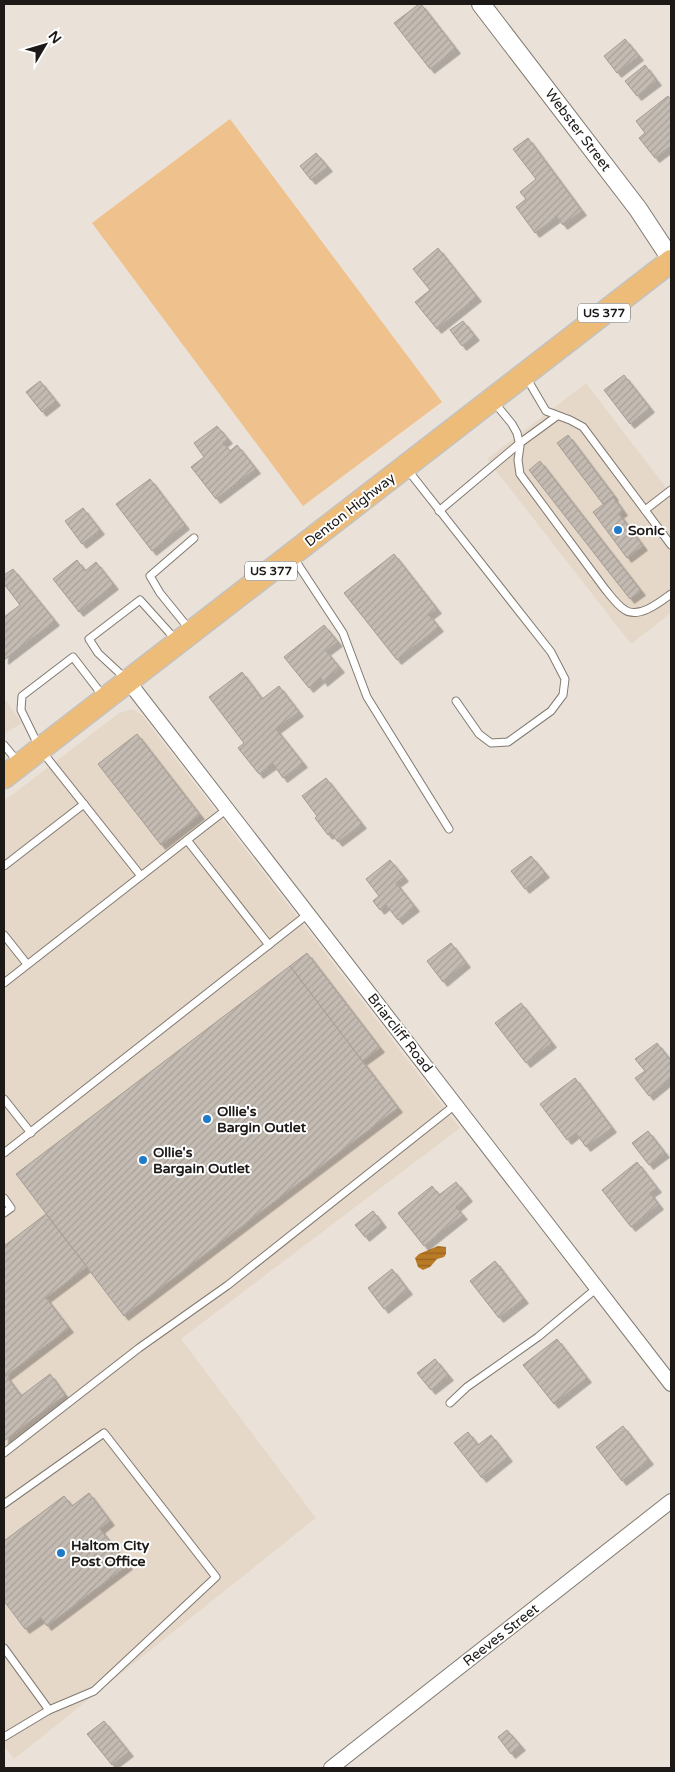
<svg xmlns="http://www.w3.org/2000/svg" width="675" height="1772" viewBox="0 0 675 1772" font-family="'Varela Round',sans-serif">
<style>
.built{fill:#e6d8c9}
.green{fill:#efc18d}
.water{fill:url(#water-rules)}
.building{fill:url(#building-hatch);stroke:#a59d95;filter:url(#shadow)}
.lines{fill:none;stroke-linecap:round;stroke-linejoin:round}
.service-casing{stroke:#817a71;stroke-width:9}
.minor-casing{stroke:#817a71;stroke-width:16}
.tertiary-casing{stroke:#817a71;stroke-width:20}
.primary-casing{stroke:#c4c3c2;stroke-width:25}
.service{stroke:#fff;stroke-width:7}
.minor{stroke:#fff;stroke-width:14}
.tertiary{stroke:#fff;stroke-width:18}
.primary{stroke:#ecbc78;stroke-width:22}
.poi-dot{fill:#1f7bc7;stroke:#fff;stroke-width:2}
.labels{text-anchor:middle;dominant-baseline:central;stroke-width:4;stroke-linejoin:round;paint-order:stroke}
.shield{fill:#fff;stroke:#605e5c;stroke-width:1}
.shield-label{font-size:12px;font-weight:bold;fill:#1c1916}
.street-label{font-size:14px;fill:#1c1916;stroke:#fff}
.poi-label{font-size:14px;font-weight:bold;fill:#1c1916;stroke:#fff;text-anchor:start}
</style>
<defs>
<pattern id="water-rules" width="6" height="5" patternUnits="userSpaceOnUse" patternTransform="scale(1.25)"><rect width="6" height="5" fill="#b97a25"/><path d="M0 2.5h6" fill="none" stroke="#96631f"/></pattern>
<pattern id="building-hatch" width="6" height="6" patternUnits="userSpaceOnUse" patternTransform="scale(1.25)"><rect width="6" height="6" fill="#c4bcb3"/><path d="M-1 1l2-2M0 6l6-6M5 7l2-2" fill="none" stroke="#a8a199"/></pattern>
<filter id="shadow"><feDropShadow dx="4.5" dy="4.5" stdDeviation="0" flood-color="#0004"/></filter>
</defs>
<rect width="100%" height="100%" fill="#eae2d9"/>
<g class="built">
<path d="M586,383L671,494V613L631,644L487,459Z"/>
<path d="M4,698L22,723L4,734Z"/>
<path d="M133,709L142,715L460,1128L181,1339L316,1518L14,1759L4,1746V801L119,713Z"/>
</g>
<path class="green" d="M230,119L442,402L303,506L92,223Z"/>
<path class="water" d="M438,1246L446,1247V1254L444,1257L437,1259L430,1267L423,1270L418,1267L415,1258L419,1254Z"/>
<g class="building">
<path d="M419,4H421L456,49L430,69L394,23Z"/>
<path d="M625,39L639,56L617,73L604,56Z"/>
<path d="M645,65L657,81L637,96L625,81Z"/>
<path d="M668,96L671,100V146L655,158L639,138L645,133L636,121Z"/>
<path d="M528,138L582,211L563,225L557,217L535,233L516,207L526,199L520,192L536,179L513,149Z"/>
<path d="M316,153L328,167L311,180L300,166Z"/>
<path d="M438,248L477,297L437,329L415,302L430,290L413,269Z"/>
<path d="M463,321L475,336L462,346L450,330Z"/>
<path d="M624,375L650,408L630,424L604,390Z"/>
<path d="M40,381L56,401L42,412L26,392Z"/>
<path d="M217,426L228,439L223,443L230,451L237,445L256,469L216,499L191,467L204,457L194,443Z"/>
<path d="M568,435L614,496L603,504L557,443Z"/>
<path d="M540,461L641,591L630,599L529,470Z"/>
<path d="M150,479L185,525L152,551L116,504Z"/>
<path d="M613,497L623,511L619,514L643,546L627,558L593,512Z"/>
<path d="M83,508L100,530L82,544L65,521Z"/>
<path d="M394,554L437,609L429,615L439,627L397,660L344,593Z"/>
<path d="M77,560L85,571L96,562L114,585L79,612L53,579Z"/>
<path d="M13,569L55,621L4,660V617L20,605L4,584V575Z"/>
<path d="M324,625L338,642L326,651L340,668L323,682L321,678L309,688L284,657Z"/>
<path d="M242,672L262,699L279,686L299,712L276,729L303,763L283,778L273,764L259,774L238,748L244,743L209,697Z"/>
<path d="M137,734L200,815L161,845L98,764Z"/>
<path d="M326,778L362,824L338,842L331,833L328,835L315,818L317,816L302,796Z"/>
<path d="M531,856L545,873L525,889L511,871Z"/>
<path d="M390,860L404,877L396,883L415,907L398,920L386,905L380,910L373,901L379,896L366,879Z"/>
<path d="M451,943L466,963L443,982L427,961Z"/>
<path d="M307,953L380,1048L362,1061L290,966Z"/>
<path d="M290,966L398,1108L124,1316L16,1174Z"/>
<path d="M521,1003L552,1043L526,1063L495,1023Z"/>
<path d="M657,1043L671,1061V1078L649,1096L635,1078L645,1071L635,1059Z"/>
<path d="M575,1078L612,1128L586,1147L576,1133L567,1140L540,1104Z"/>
<path d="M648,1131L665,1153L649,1165L632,1143Z"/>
<path d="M637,1162L657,1188L650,1193L659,1205L631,1227L602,1190Z"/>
<path d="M456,1182L468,1197L456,1207L463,1215L424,1246L398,1213L432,1186L439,1195Z"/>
<path d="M373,1211L382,1223L365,1237L355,1225Z"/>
<path d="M46,1214L87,1267L46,1298L69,1328L6,1376L4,1373V1246Z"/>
<path d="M495,1261L524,1299L499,1318L470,1281Z"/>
<path d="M392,1269L408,1290L384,1309L368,1288Z"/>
<path d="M557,1339L587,1378L554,1404L523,1365Z"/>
<path d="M435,1359L449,1376L431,1390L417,1373Z"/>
<path d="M4,1373L21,1396L50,1374L65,1395L4,1441Z"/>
<path d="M623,1426L649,1460L622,1481L596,1447Z"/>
<path d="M468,1432L478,1445L491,1435L508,1457L482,1478L454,1443Z"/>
<path d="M89,1493L110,1521L100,1529L128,1565L47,1626L41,1618L25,1629L4,1601V1541L64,1496L72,1506Z"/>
<path d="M104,1721L129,1752L112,1765L87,1734Z"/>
<path d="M507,1730L521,1746L511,1754L498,1737Z"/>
</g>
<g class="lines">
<g class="service-casing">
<g id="service">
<path d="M526,377L546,411L570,420L583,427L671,545"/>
<path d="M494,402L512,424L517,433L520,446L518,460L520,474L605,589C611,596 617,605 625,610C639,619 660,602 671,594"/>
<path d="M407,469L551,652L565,679L563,695L551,711L508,742L491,743L479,734L456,701"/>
<path d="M645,510L671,490"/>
<path d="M439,511L520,443L557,416"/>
<path d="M293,557L343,633L367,697L449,829"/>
<path d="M190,630L160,593L150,576L194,538"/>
<path d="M126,679L98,653L89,639L140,600L176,640"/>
<path d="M103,696L73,657L22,696L21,710L40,749L141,876L187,840"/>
<path d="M4,745L18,762"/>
<path d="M227,809L187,840L269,945"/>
<path d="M4,866L84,804"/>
<path d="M4,935L27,964"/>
<path d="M4,983L141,876"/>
<path d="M4,1099L31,1133"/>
<path d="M4,1153L308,914"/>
<path d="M4,1198L11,1208L4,1213"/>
<path d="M450,1403L467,1387L538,1337L597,1288"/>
<path d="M4,1453L139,1348L228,1285L455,1105"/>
<path d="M4,1504L104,1433L216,1577L94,1691L49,1710L4,1737"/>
<path d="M4,1648L49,1710"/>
</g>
</g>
<g class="minor-casing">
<g id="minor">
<path d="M128,681L671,1384"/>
<path d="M331,1768L671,1501"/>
</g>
</g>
<g class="tertiary-casing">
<path id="tertiary" d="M481,4L638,209L671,259"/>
</g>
<g class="primary-casing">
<path id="primary" d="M4,777L671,261"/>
</g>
<use href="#service" class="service"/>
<use href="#minor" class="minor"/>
<use href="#tertiary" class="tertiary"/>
<use href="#primary" class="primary"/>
</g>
<g class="poi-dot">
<circle cx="618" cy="530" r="5"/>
<circle cx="207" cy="1119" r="5"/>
<circle cx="143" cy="1160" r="5"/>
<circle cx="61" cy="1553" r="5"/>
</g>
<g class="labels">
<g class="shield">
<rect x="578" y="303.5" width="52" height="19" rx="4"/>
<rect x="245" y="561.5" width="52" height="19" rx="4"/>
</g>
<g class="shield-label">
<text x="604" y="313">US 377</text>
<text x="271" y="571">US 377</text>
</g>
<g class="street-label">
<text transform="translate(578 130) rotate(53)">Webster Street</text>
<text transform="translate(350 510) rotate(-38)">Denton Highway</text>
<text transform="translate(400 1033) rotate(52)">Briarcliff Road</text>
<text transform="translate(501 1635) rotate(-38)">Reeves Street</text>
</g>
<g class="poi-label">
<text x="628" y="530">Sonic</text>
<text x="217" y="1111">Ollie's<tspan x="217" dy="16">Bargin Outlet</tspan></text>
<text x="153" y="1152">Ollie's<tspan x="153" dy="16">Bargain Outlet</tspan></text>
<text x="71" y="1545">Haltom City<tspan x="71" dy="16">Post Office</tspan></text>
</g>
</g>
<rect width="675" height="1772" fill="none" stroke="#1c1916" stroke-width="10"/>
<g transform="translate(45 45) rotate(52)" stroke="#ffffff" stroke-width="4" paint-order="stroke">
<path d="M0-4L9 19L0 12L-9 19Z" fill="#1c1916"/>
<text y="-8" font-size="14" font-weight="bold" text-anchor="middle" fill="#1c1916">N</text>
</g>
</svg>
